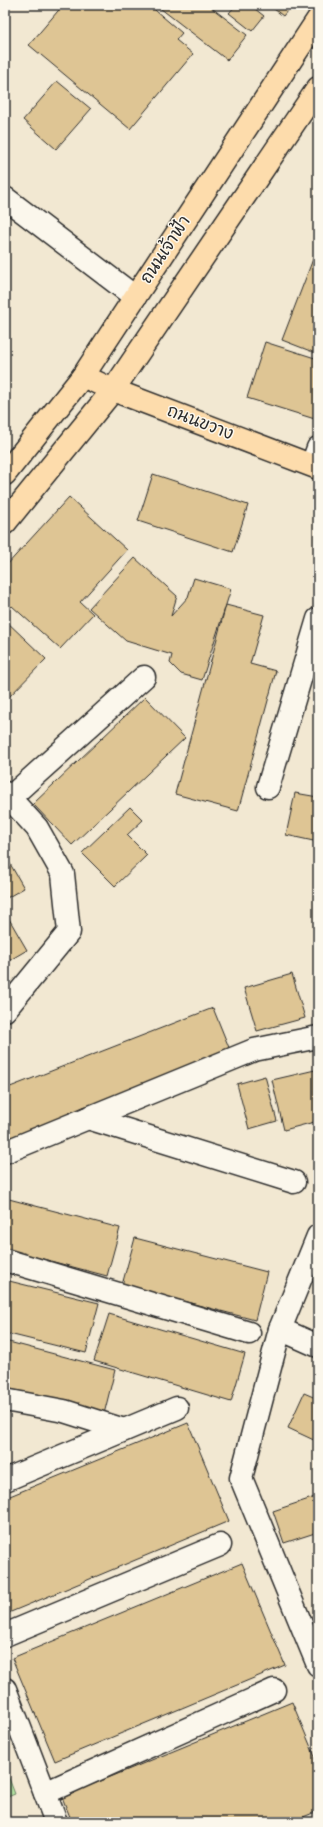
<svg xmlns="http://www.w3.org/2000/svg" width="323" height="1827" viewBox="0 0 323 1827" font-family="'Indie Flower','Playpen Sans Thai',sans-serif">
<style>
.green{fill:#b2e1a0;stroke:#6e8666}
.building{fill:#dec594;stroke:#2b2b2b}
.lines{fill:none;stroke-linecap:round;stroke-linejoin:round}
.minor-casing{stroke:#2b2b2b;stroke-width:25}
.major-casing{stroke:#2b2b2b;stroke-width:25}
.minor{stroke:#fbf7ec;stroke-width:22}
.major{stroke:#fddcac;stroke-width:22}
.labels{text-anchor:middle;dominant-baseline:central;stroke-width:3;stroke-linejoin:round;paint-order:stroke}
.street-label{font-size:17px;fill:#2b2b2b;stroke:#fbf7ec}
</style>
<rect width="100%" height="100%" fill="#f2e8d2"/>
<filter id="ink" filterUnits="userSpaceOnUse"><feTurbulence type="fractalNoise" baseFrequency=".025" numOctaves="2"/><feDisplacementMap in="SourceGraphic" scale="8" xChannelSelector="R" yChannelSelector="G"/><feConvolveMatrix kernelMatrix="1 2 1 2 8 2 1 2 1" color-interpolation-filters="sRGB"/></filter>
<g filter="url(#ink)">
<path class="green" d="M5,1768L15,1794L5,1798Z"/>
<g class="building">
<path d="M63,5H149L182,33L176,40L193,54L130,129L29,45Z"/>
<path d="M156,5H208L247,35L227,60Z"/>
<path d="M236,5H250L264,16L252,31L229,13Z"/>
<path d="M269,5H292L283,16Z"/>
<path d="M57,81L91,109L56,149L23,120Z"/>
<path d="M318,246V354L282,340Z"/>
<path d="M265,342L318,359V420L247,398Z"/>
<path d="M153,474L248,505L233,552L138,521Z"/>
<path d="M69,497L127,550L80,602L93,614L60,649L12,606L8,610L5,607V567Z"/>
<path d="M135,558L177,596L171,616L188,597L194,578L231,589L202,680L181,674L170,663L172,655L126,641L89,608Z"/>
<path d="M226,605L264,615L250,664L276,671L238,811L175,794Z"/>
<path d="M5,620L46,659L5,701Z"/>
<path d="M145,697L185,738L72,845L33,804Z"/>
<path d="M295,793L318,797V842L286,835Z"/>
<path d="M130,807L143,820L127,835L147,855L115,886L82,853Z"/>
<path d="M5,855L24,888L5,899Z"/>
<path d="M5,912L27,950L5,963Z"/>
<path d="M292,974L305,1018L257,1031L244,988Z"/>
<path d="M5,975L12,988L5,992Z"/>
<path d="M213,1008L232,1055L5,1143V1089Z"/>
<path d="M315,1070L318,1082V1121L284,1130L272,1080Z"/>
<path d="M265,1076L277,1121L249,1129L237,1084Z"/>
<path d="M5,1198L120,1228L107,1276L5,1249Z"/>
<path d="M135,1238L267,1272L255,1320L122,1285Z"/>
<path d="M5,1280L99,1303L86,1353L5,1333Z"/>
<path d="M109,1314L245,1354L231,1402L94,1361Z"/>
<path d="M5,1341L115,1370L104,1414L5,1388Z"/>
<path d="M304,1393L318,1399V1442L288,1428Z"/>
<path d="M188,1423L229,1521L6,1614L5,1498Z"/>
<path d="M318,1496V1532L284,1543L273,1511Z"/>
<path d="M242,1563L285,1665L55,1761L12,1658Z"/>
<path d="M292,1702L318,1764V1811L291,1822H72L62,1797Z"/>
</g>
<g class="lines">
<g class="minor-casing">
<g id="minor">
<path d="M5,198L135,297"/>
<path d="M312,465L318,448"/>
<path d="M268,787L318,619"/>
<path d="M5,793L37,828L63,874L69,932L5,1010"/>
<path d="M5,802L144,677"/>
<path d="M88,1118L294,1182"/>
<path d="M5,1152L254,1050L318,1037"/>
<path d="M318,1236L280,1329L241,1478L318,1665"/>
<path d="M5,1260L249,1333"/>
<path d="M280,1329L318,1346"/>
<path d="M5,1400L64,1411L124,1430"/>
<path d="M5,1480L177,1408"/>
<path d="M5,1635L220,1545"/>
<path d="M5,1689L56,1822"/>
<path d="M45,1793L274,1690"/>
</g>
</g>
<g class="major-casing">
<g id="major">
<path d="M83,376L113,390L318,468"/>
<path d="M5,474L83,376L318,19"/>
<path d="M5,523L113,390L318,88"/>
</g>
</g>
<use href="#minor" class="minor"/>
<use href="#major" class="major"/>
</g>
</g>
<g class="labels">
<g class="street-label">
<text transform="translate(166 250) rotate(-57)">ถนนเจ้าฟ้า</text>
<text transform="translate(200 423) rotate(21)">ถนนขวาง</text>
</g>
</g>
<rect width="323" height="1827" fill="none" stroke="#fbf7ec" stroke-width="20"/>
<rect x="10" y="10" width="303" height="1807" fill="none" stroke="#2b2b2b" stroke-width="1.5" filter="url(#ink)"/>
</svg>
